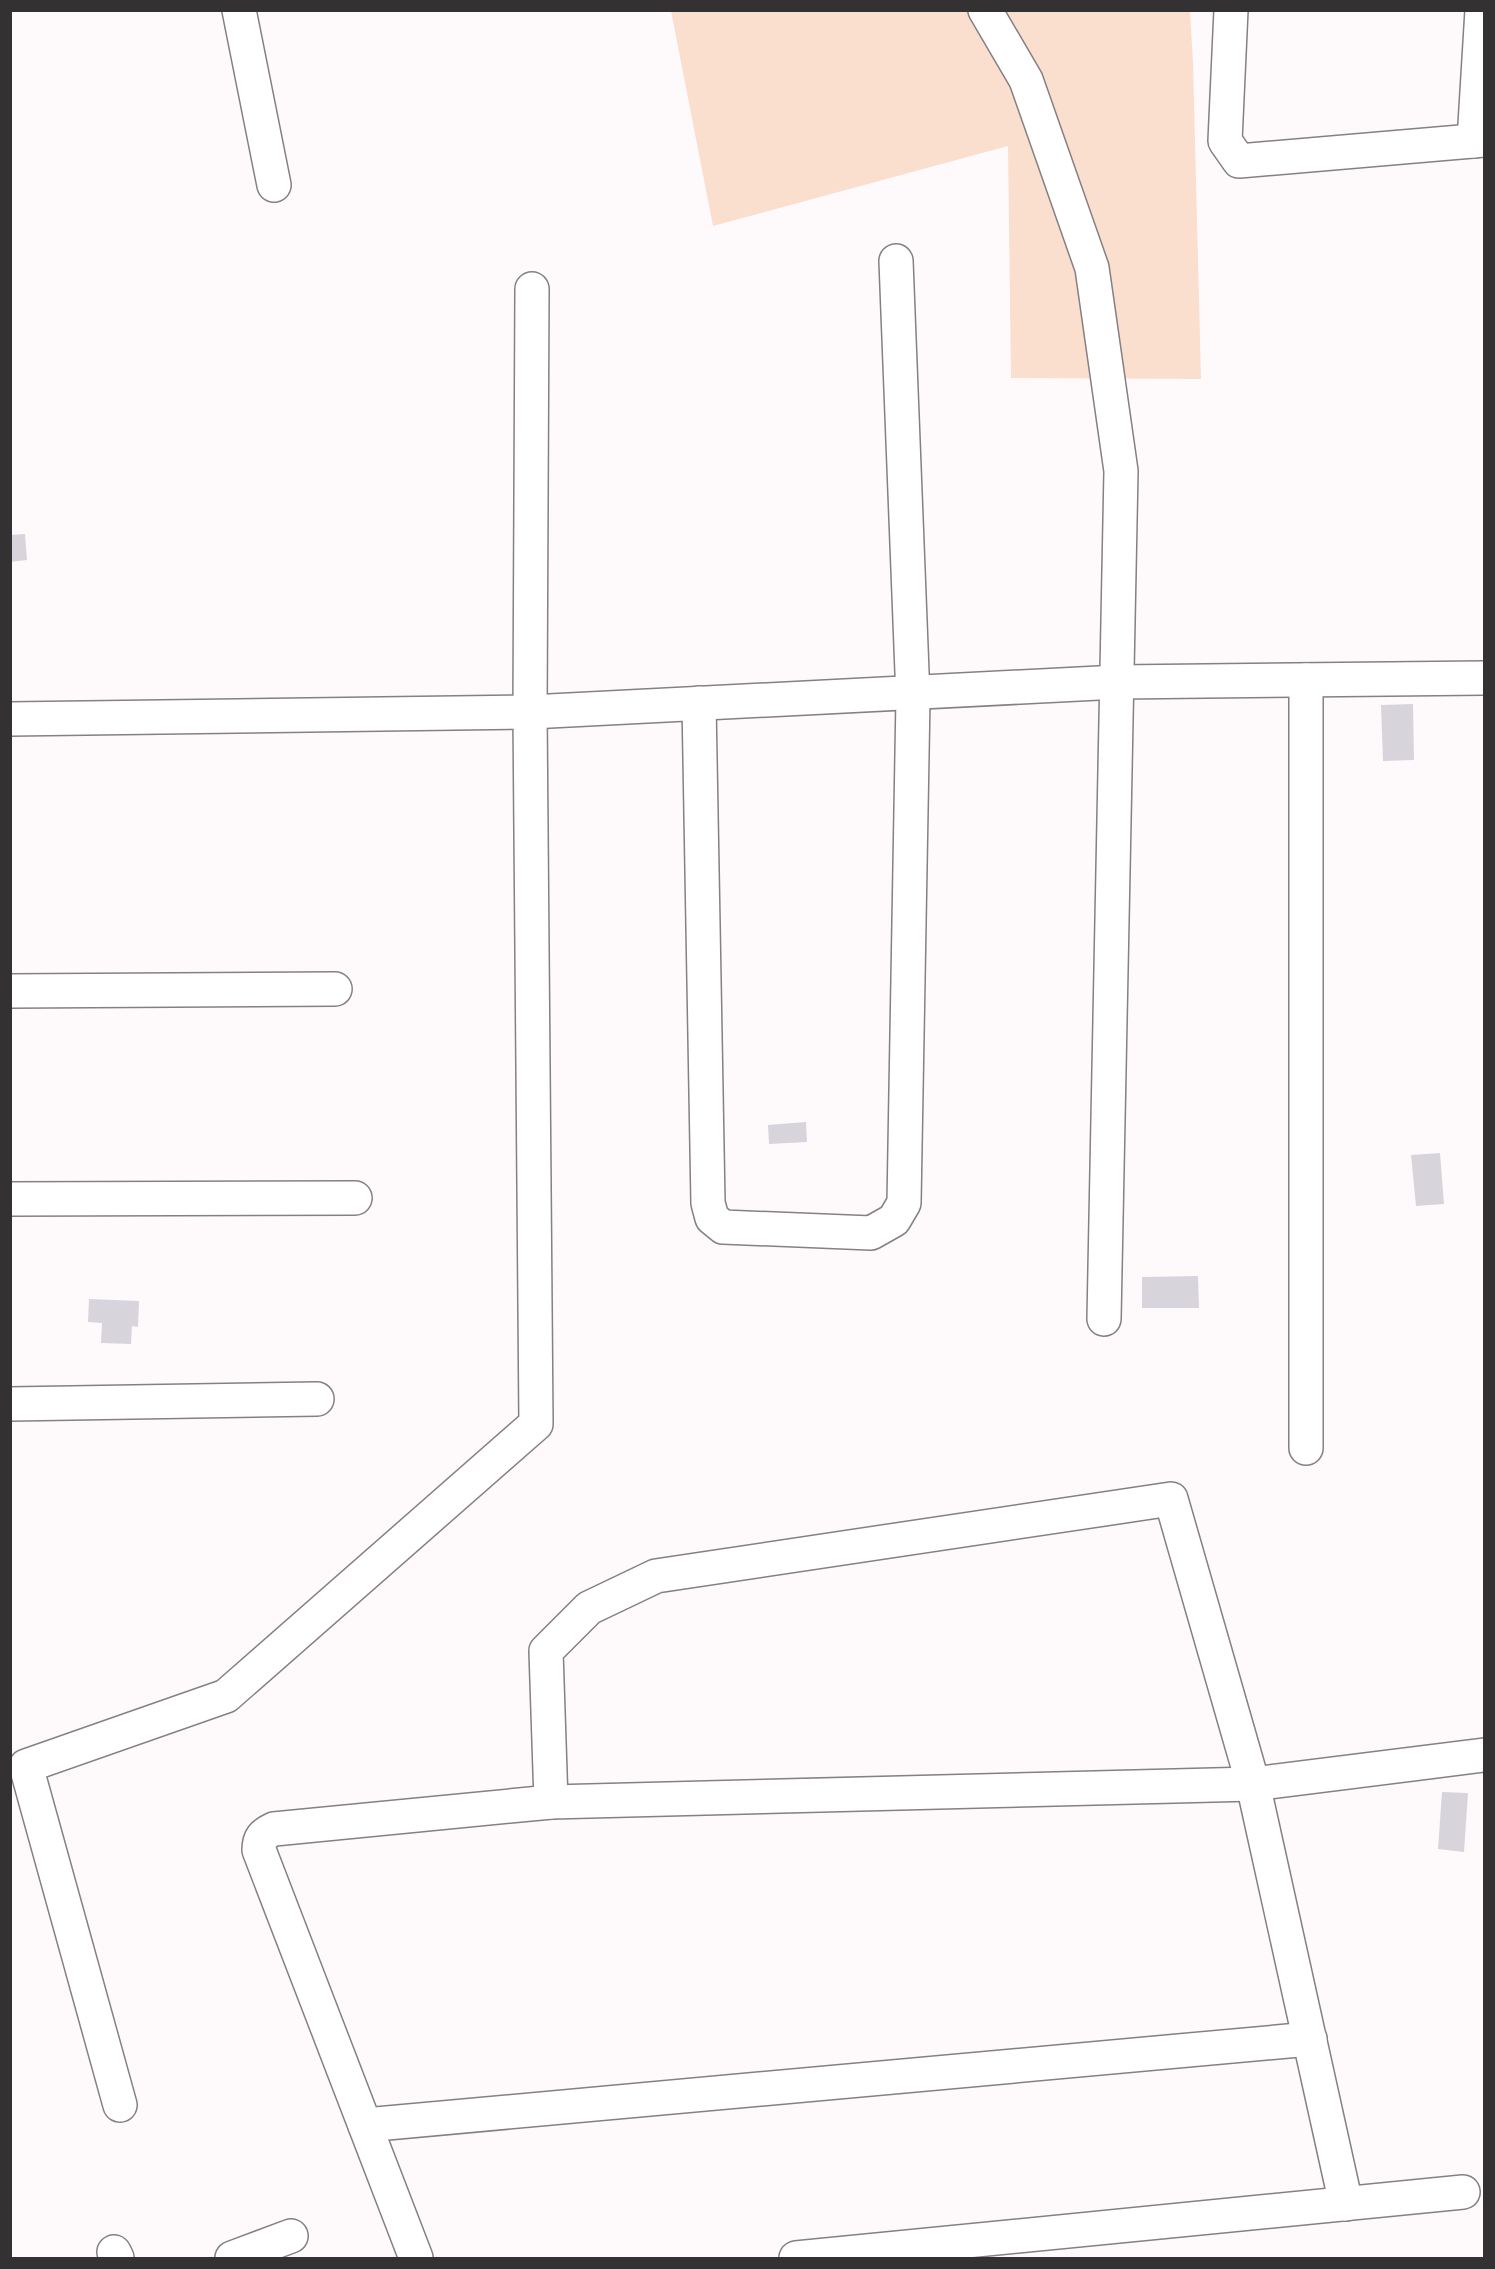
<svg xmlns="http://www.w3.org/2000/svg" width="1495" height="2269" viewBox="0 0 1495 2269" font-family="'Open Sans',sans-serif">
<style>
.green{fill:#fadece}
.building{fill:#d8d4db}
.lines{fill:none;stroke-linecap:round;stroke-linejoin:round}
.minor-casing{stroke:#867f83;stroke-width:36}
.minor{stroke:#fff;stroke-width:33}
</style>
<rect width="100%" height="100%" fill="#fefafc"/>
<path class="green" d="M671,11H1190L1193,63L1201,379L1011,378L1008,146L713,226Z"/>
<g class="building">
<path d="M25,534L27,560L10,562V535Z"/>
<path d="M1413,704L1414,760L1383,761L1381,705Z"/>
<path d="M806,1122L807,1142L769,1144L768,1125Z"/>
<path d="M1440,1153L1444,1204L1416,1206L1411,1155Z"/>
<path d="M1198,1276L1199,1308H1142V1277Z"/>
<path d="M89,1299L139,1301L138,1327L132,1326L131,1344L101,1343L102,1323L88,1322Z"/>
<path d="M1442,1792L1468,1793L1464,1852L1438,1849Z"/>
</g>
<g class="lines">
<g class="minor-casing">
<g id="minor">
<path d="M239,10L274,185"/>
<path d="M985,10L1026,80L1092,268L1121,471L1104,1319"/>
<path d="M1231,10L1225,141L1239,161L1484,140"/>
<path d="M1474,141L1482,10"/>
<path d="M1306,680V1448"/>
<path d="M699,703L708,1203L712,1218L723,1227L871,1233L894,1220L904,1203L913,698L896,261"/>
<path d="M10,719L530,712L1118,682L1484,678"/>
<path d="M10,991L335,989"/>
<path d="M10,1199L355,1198"/>
<path d="M10,1404L317,1399"/>
<path d="M551,1802L546,1651L589,1608L656,1576L1171,1499L1253,1784L1346,2204"/>
<path d="M120,2105L26,1766L226,1696L536,1424L530,712L532,289"/>
<path d="M365,2125L1310,2039"/>
<path d="M114,2252L117,2258"/>
<path d="M232,2258L291,2236"/>
<path d="M416,2258L259,1850C259,1838 263,1834 274,1829L551,1802L1253,1784L1484,1755"/>
<path d="M796,2258L1463,2192"/>
</g>
</g>
<use href="#minor" class="minor"/>
</g>
<rect width="1495" height="2269" fill="none" stroke="#343133" stroke-width="24"/>
</svg>
